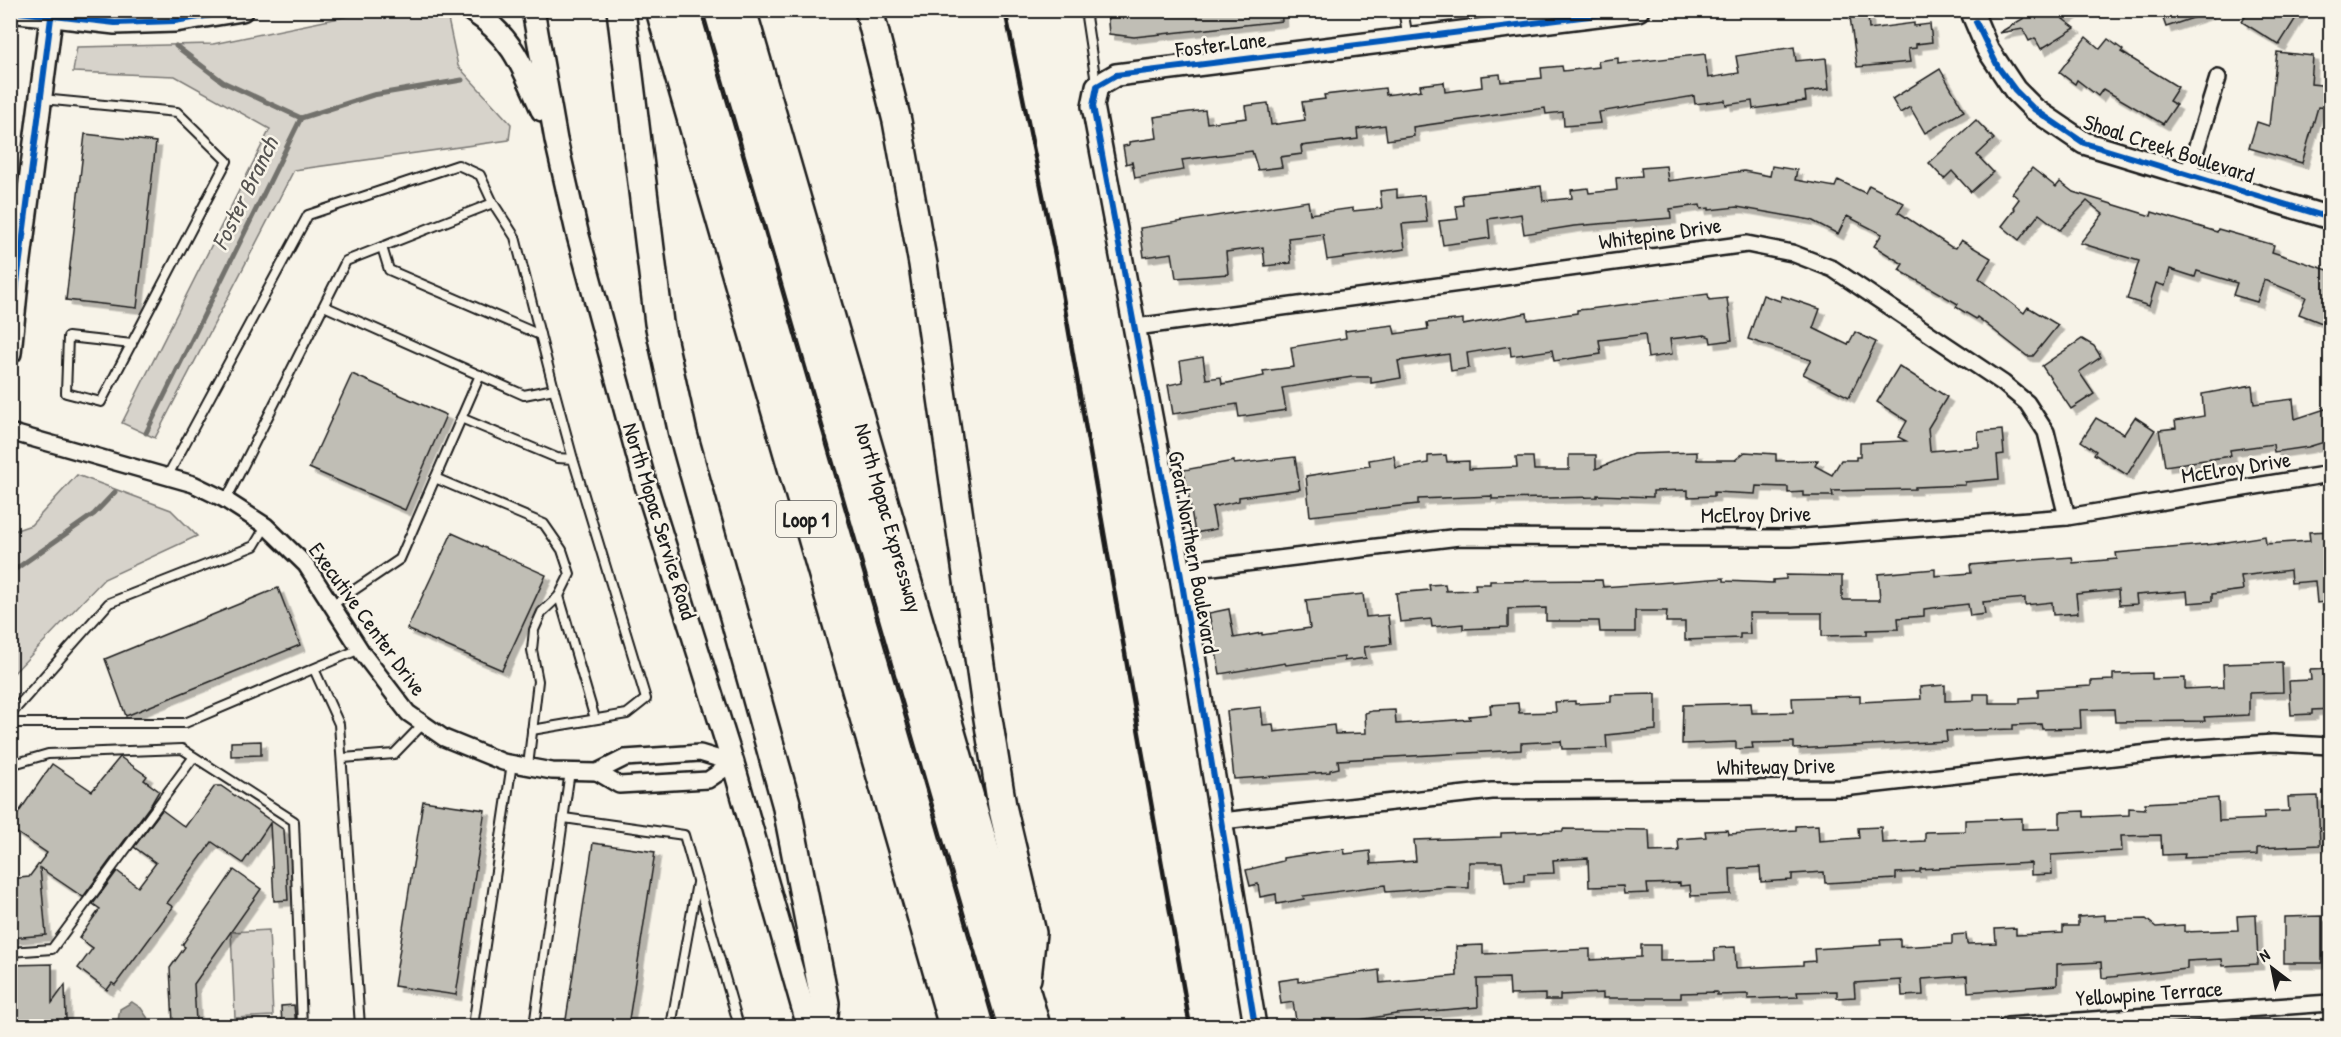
<svg xmlns="http://www.w3.org/2000/svg" width="2341" height="1037" viewBox="0 0 2341 1037" font-family="'Patrick Hand',sans-serif">
<style>
.green{fill:#d7d3cb;stroke:#7a7874;stroke-width:1.5}
.water{fill:#aca9a2;stroke:#72716c;stroke-width:1.5}
.lines{fill:none;stroke-linecap:round;stroke-linejoin:round}
.stream{stroke:#72716c;stroke-width:5}
.building{fill:#c0beb5;stroke:#1c1c1c;stroke-width:1.5;filter:url(#shadow)}
.lane-casing{stroke:#1c1c1c;stroke-width:12}
.street-casing{stroke:#1c1c1c;stroke-width:20}
.secondary-casing{stroke:#1c1c1c;stroke-width:26}
.highway-casing{stroke:#1c1c1c;stroke-width:32}
.lane{stroke:#f7f3e8;stroke-width:8}
.street{stroke:#f7f3e8;stroke-width:15}
.secondary{stroke:#f7f3e8;stroke-width:21}
.highway{stroke:#f7f3e8;stroke-width:27}
.rail{stroke:#1c1c1c;stroke-width:4.5}
.cycleway-casing{stroke:#f7f3e8;stroke-width:10}
.cycleway{stroke:#0057b8;stroke-width:6}
.labels{text-anchor:middle;dominant-baseline:central;stroke-width:5;stroke-linejoin:round;paint-order:stroke}
.shield{fill:#f7f3e8;stroke:#5e5c59;stroke-width:1.5}
.shield-label{font-size:21px;font-weight:bold;fill:#1c1c1c}
.street-label{font-size:22px;fill:#1c1c1c;stroke:#f7f3e8}
.water-label{font-size:24px;font-style:italic;fill:#565452;stroke:#f7f3e8}
</style>
<defs>
<filter id="shadow"><feDropShadow dx="5.5" dy="5.5" stdDeviation="0" flood-color="#0004"/></filter>
</defs>
<rect width="100%" height="100%" fill="#f7f3e8"/>
<filter id="ink" filterUnits="userSpaceOnUse"><feTurbulence type="fractalNoise" baseFrequency=".0167" numOctaves="2"/><feDisplacementMap in="SourceGraphic" scale="12" xChannelSelector="R" yChannelSelector="G"/><feConvolveMatrix kernelMatrix="1 2 1 2 8 2 1 2 1" color-interpolation-filters="sRGB"/></filter>
<g filter="url(#ink)">
<g class="green">
<path d="M378,10L413,11L448,19L458,66L511,124L509,140L294,170L155,438L122,423L270,129L175,76L73,72L77,47L213,44Z"/>
<path d="M77,475L171,510L197,536L104,579L11,676V532L31,525Z"/>
<path d="M269,930L273,1016L235,1018L231,932Z"/>
</g>
<path class="water" d="M132,1002L141,1008L153,1026H141L134,1022L129,1026H117L120,1009Z"/>
<g class="lines">
<g class="stream">
<path d="M176,46L223,82L301,118"/>
<path d="M146,433L301,118L373,95L462,80"/>
<path d="M10,573L94,514L115,492"/>
</g>
</g>
<g class="building">
<path d="M1107,10H1281L1282,21L1134,37L1109,34Z"/>
<path d="M2019,10H2077L2063,19L2075,28L2041,49L2035,38L2029,41L2023,29L1999,33L2024,18Z"/>
<path d="M2160,10H2208V13L2166,27Z"/>
<path d="M2249,10H2301L2279,45L2242,22Z"/>
<path d="M1868,15L1869,29L1914,23V26L1930,24L1932,42L1916,44V48L1908,49L1910,62L1857,67L1850,17Z"/>
<path d="M2086,37L2100,49L2108,39L2123,50L2121,52L2178,87L2169,101L2176,105L2163,124L2103,89L2098,96L2077,80L2075,84L2059,72Z"/>
<path d="M1794,47L1796,61L1826,58L1829,89L1805,92L1806,101L1753,109L1752,101L1726,105L1725,100L1695,104L1694,96L1599,112L1601,123L1564,126L1563,112L1546,114L1545,108L1413,127L1414,136L1387,140L1385,125L1357,129L1358,139L1301,146L1302,154L1280,157L1282,167L1258,170L1252,151L1182,160L1184,170L1135,178L1132,162L1126,164L1123,146L1129,145V142L1157,138L1154,117L1182,113L1205,110L1207,123L1247,118L1245,106L1268,103L1271,125L1305,120L1302,102L1325,99L1324,95L1385,88L1386,95L1421,90L1420,85L1444,82L1445,92L1482,87L1481,76L1500,74L1501,82L1542,78L1541,68L1562,66L1563,71L1599,67L1598,61L1618,58V64L1705,54L1708,78L1739,73L1736,56Z"/>
<path d="M2277,52L2313,56L2311,84L2331,86V108L2318,107L2302,163L2249,148L2257,122L2269,126Z"/>
<path d="M1940,69L1964,111L1925,133L1910,107L1900,113L1892,99Z"/>
<path d="M1976,120L1994,139L1977,155L1993,172L1971,192L1952,171L1944,179L1929,163Z"/>
<path d="M85,134L156,142L137,308L66,300Z"/>
<path d="M1666,166L1668,181L1744,171L1770,176L1772,166L1797,170L1795,180L1835,187L1838,180L1865,193L1869,185L1904,203L1898,212L1951,247L1956,248L1961,240L1991,258L1979,278L2024,313L2028,307L2058,325L2033,356H2027L1977,317L1976,319L1956,307L1958,304L1899,270L1903,264L1874,246L1882,234L1847,216L1838,234L1811,220L1737,207L1709,210V208L1701,209L1700,205L1670,209L1671,218L1574,226L1524,234L1521,214L1488,219L1490,238L1443,245L1439,221L1458,219L1456,206L1463,205L1462,195L1541,186L1543,201L1572,198L1571,190L1588,188L1589,193L1617,190L1616,178L1642,176L1641,168Z"/>
<path d="M2032,168L2056,187L2060,182L2073,192L2151,216L2152,212L2217,232L2218,229L2274,245L2272,252L2331,271V303L2322,323L2299,314L2306,297L2264,280L2257,302L2233,295L2237,283L2197,271L2195,277L2170,269L2165,286L2156,283L2149,306L2127,299L2139,261L2080,243L2103,214L2087,201L2060,230L2039,214L2019,240L2002,226L2015,209L2013,207L2019,199L2012,193Z"/>
<path d="M1397,189V198L1424,195L1427,222L1402,224L1405,249L1327,260L1323,234L1288,238L1291,263L1265,266L1263,247L1226,252L1228,274L1176,278L1172,253L1144,257L1140,228L1308,201L1310,214L1353,208V211L1382,208L1380,191Z"/>
<path d="M1708,294L1709,300L1727,298L1732,340L1711,343L1710,337L1705,335L1670,339L1672,354L1648,358L1645,334L1599,340L1601,354L1554,361L1552,350L1511,356L1510,346L1467,353L1469,368L1451,371L1449,354L1398,361L1401,378L1371,383V377H1352L1282,388L1286,410L1239,417L1237,404L1173,414L1168,385L1183,382L1180,361L1203,357L1206,379L1221,377L1222,384L1264,376L1263,371L1294,367L1291,347L1346,338L1345,331L1393,325L1395,334L1428,329L1427,323L1463,319V325L1527,313L1528,320L1577,313V310L1589,309Z"/>
<path d="M1763,295L1780,301L1782,296L1820,309L1813,328L1848,345L1855,332L1876,342L1849,397L1803,374L1811,360L1748,339Z"/>
<path d="M2082,339L2094,346L2101,357L2079,372L2094,394L2071,409L2042,366Z"/>
<path d="M1899,366L1947,397L1928,428L1930,451L1979,447L1978,432L2002,430L2004,454L1997,455L1999,479L1965,482V485L1915,487V489L1832,491L1833,496H1803V492L1788,493V487L1756,486L1755,494L1714,492V496L1688,497V490L1653,491V497L1597,495V497L1492,499V496L1418,499V504L1310,516L1306,476L1370,466L1369,460L1394,456L1396,468L1428,463V456L1446,455L1447,462L1469,461V469L1517,467L1516,457H1533L1534,470H1569V455H1596V469L1633,454L1697,452V460H1735L1745,452L1776,454V461L1818,460L1815,466L1832,475L1841,460H1856V457H1860V443L1906,441L1898,437L1907,421L1877,402Z"/>
<path d="M352,374L446,415L405,510L309,468Z"/>
<path d="M2252,385L2254,404L2293,399L2295,419L2331,407V440L2308,447L2274,452L2273,444L2230,450L2231,456L2165,466L2159,430L2176,428L2175,421L2204,416L2202,394Z"/>
<path d="M2135,417L2155,430L2127,475L2094,454L2096,451L2081,441L2096,418L2124,434Z"/>
<path d="M1295,457L1300,489L1239,497V501L1212,507L1216,529L1195,533L1184,470L1234,461V464Z"/>
<path d="M2331,531V601L2317,603L2315,581L2291,583L2290,570L2241,576L2243,590L2212,594V601L2188,603L2187,591L2136,595L2137,604L2119,605L2118,590L2076,594L2078,613L2053,615L2052,602L2025,605V598L1983,602L1985,614L1970,616L1968,604L1924,609V616L1898,618L1899,629L1867,630V635L1822,636V613H1749L1750,634H1740V638L1685,640V622H1666L1667,611H1635V632H1600L1599,621H1546V608L1508,609V627L1463,629V624L1432,627L1431,619L1400,622L1396,593L1430,590L1429,585L1445,584L1446,591L1476,590L1475,584H1490V581L1602,580L1603,587L1724,578V581L1773,583V580L1786,579V575L1842,576V600H1880L1878,574L1935,569V576L1971,573L1970,565L2003,562L2072,557L2073,563L2117,559L2116,553L2214,544L2265,536L2266,544L2310,541L2309,532Z"/>
<path d="M452,533L546,575L502,670L407,629Z"/>
<path d="M278,588L300,645L126,716L105,659Z"/>
<path d="M1363,594L1366,617L1388,615L1391,644L1364,647L1366,658L1344,661V657L1286,665L1285,663L1220,674L1209,613L1229,609L1234,638L1262,633V635L1310,628L1306,600Z"/>
<path d="M2282,662L2283,692L2249,693V715L2204,717L2205,721L2115,722L2114,709L2080,710L2081,728L2042,729L2041,724L2013,725V729L1946,731L1947,741L1794,749V742L1752,743L1753,748L1736,749V742L1682,744L1683,705L1751,703L1752,713L1793,712L1792,698L1860,696V702L1921,699L1920,687L1945,685V701L1974,700V694H1989V703H2020V698L2038,697V689L2091,686V681L2113,680V674L2152,673V679L2185,678V689L2224,687L2223,664Z"/>
<path d="M2331,669V709L2312,710V714L2291,715L2289,681L2311,680L2310,670Z"/>
<path d="M1656,694V730L1606,735L1607,748L1562,749L1561,741L1521,743V750L1338,760L1339,768L1330,770V772L1234,779L1227,711L1261,707L1263,725L1273,724L1274,732L1334,725L1335,734L1366,733L1365,713L1372,711L1395,710L1396,724L1470,719L1469,716L1491,714L1490,705L1518,703L1519,713L1556,712L1555,702L1575,701V704L1611,702V695Z"/>
<path d="M261,741V755L231,756V742Z"/>
<path d="M120,757L147,776L144,780L159,791L152,803L83,897L40,868L46,935L10,938V879L29,877L47,853L10,828V825L52,764L92,791Z"/>
<path d="M215,786H221L284,830L288,900L274,901L270,823L243,863L212,842L167,903L173,907L115,985L112,983L107,990L78,968L93,948L79,938L100,909L93,904L117,871L138,887L156,863L134,847L162,810L185,827Z"/>
<path d="M2318,796L2320,845L2257,848V855L2184,858L2185,854L2162,855L2161,835L2121,836L2122,851L2051,855L2052,874L2031,875V863L1920,869V872L1896,873V879L1825,883L1824,872L1792,874V880L1761,882L1760,867L1730,869L1731,894L1691,896L1690,885L1680,886V883L1647,884L1648,893L1624,894L1623,886L1589,887L1588,858L1553,860L1554,873L1524,874V881L1505,882L1502,862H1469V888L1449,887L1386,892L1385,885L1303,896L1304,899L1277,904L1276,894L1260,897L1258,884L1250,886L1246,870L1283,861V858L1344,849L1345,854L1370,851L1371,864L1416,861L1414,840L1501,837V833L1563,831V829L1649,830L1650,852L1679,851L1678,839L1706,837L1705,831L1728,830L1729,834L1796,830V826L1818,825L1819,841L1859,838L1858,828L1881,827L1882,843L1925,841V832L1965,831V820L2022,818V829L2060,828V812L2084,811V817L2129,815V808L2145,809V803L2195,800L2218,798L2219,821L2264,819V812L2289,811L2288,797Z"/>
<path d="M423,801L485,810L456,995L394,986Z"/>
<path d="M593,843L655,852L628,1026H565Z"/>
<path d="M234,870L261,889L194,984L196,1022L173,1023L170,968L185,947L182,945Z"/>
<path d="M2105,915V920L2146,919L2156,927L2184,925V932L2238,930L2237,916L2256,915L2258,964L2223,966L2222,959L2187,961V969L2102,978L2101,962L2057,964V985L1968,992L1967,976L1922,979L1923,995L1902,996L1901,980L1854,983L1855,997L1837,998V991L1797,992L1798,997L1748,999V994L1717,995V992L1681,993V998H1603V993L1560,995V1000H1545V994L1510,995L1509,978L1477,979L1478,1007L1396,1014L1323,1026H1297L1293,1002L1281,1004L1278,981L1298,978V982L1379,970L1380,983L1457,976L1456,946L1483,945V954L1590,949V960L1641,957V945H1660V961L1715,960L1714,948L1735,947L1736,968L1803,965V962L1815,961L1814,949L1881,945L1880,940L1900,939V947L1952,944V935L1966,934L1967,944L1996,943L1995,929L2016,928V935L2063,933V926H2078V917Z"/>
<path d="M2322,916V963H2284V917Z"/>
<path d="M52,964V1003L65,985L66,1021L10,1022V965Z"/>
<path d="M294,1005L296,1026H282L281,1006Z"/>
</g>
<g class="lines">
<g class="lane-casing">
<g id="lane">
<path d="M1085,10L1096,83"/>
<path d="M1403,10L1408,38"/>
<path d="M42,99L177,112L227,161L101,402L66,393L68,337L132,344"/>
<path d="M382,247L389,270L540,335"/>
<path d="M324,306L524,395L554,389L515,237L493,203"/>
<path d="M461,418L557,458L573,459L554,389"/>
<path d="M167,477L308,215L458,165L480,175L493,203L346,261L226,500"/>
<path d="M435,478L544,524L562,550L570,574L559,596L542,612L534,630L532,650L538,681L528,766"/>
<path d="M559,596L595,719"/>
<path d="M332,605L400,559L480,375"/>
<path d="M314,669L339,724L360,1026"/>
<path d="M10,715L109,603L254,546L266,526"/>
<path d="M10,723H185L360,649"/>
<path d="M532,730L627,714L646,699L573,459"/>
<path d="M343,758L394,754L423,724"/>
<path d="M10,765L48,754L182,749L294,821L302,1026"/>
<path d="M564,818L684,835L739,1026"/>
<path d="M10,952L52,949L193,758"/>
<path d="M473,1026L512,763"/>
<path d="M534,1026L570,771"/>
<path d="M671,1026L697,883"/>
</g>
</g>
<g class="street-casing">
<g id="street">
<path d="M2188,175L2218,78"/>
<path d="M1136,327L1747,244L1792,253L1833,269L2003,383L2027,403L2046,432L2067,517"/>
<path d="M10,432L193,484L224,499L266,526L306,565L363,654L408,713L444,738L503,762L552,771L597,772L625,758L700,753L733,763"/>
<path d="M1180,571L1459,537L1791,538L2067,517L2330,474"/>
<path d="M597,772L619,785L708,780L733,763"/>
<path d="M1222,821L1492,791L1843,788L2184,749L2273,743L2330,746"/>
<path d="M2007,1026L2330,1003"/>
</g>
</g>
<g class="secondary-casing">
<g id="secondary">
<path d="M471,10C512,36 523,67 542,110"/>
<path d="M533,10L556,140L577,232L644,479L733,763L808,1026"/>
<path d="M1971,10L1987,48L2015,90L2034,109L2084,143L2330,218"/>
<path d="M10,11L115,23L175,21L242,10"/>
<path d="M10,353L17,283L52,10"/>
<path d="M1255,1026L1180,571L1093,106L1097,86L1116,75L1638,10"/>
</g>
</g>
<g class="highway-casing">
<g id="highway">
<path d="M621,10L659,323L683,434L786,803L825,1003L823,1026"/>
<path d="M660,10L953,1026"/>
<path d="M685,10L979,1026"/>
<path d="M718,10L1012,1026"/>
<path d="M742,10L1036,1026"/>
<path d="M869,10L897,121L923,264L985,700L1002,806L1032,933L1027,978"/>
</g>
</g>
<use href="#lane" class="lane"/>
<use href="#street" class="street"/>
<use href="#secondary" class="secondary"/>
<use href="#highway" class="highway"/>
<path class="rail" d="M1005,10L1058,269L1190,1026"/>
<g class="cycleway-casing">
<g id="cycleway">
<path d="M10,11L115,23L175,21L242,10"/>
<path d="M1976,22L1998,67L2015,90L2034,109L2084,143L2330,218"/>
<path d="M10,353L17,283L52,10"/>
<path d="M1255,1026L1180,571L1093,106L1097,86L1116,75L1638,10"/>
</g>
</g>
<use href="#cycleway" class="cycleway"/>
</g>
</g>
<g class="labels">
<rect class="shield" x="776" y="501" width="60" height="36" rx="4.5"/>
<g class="shield-label">
<text x="806" y="519">Loop 1</text>
</g>
<g class="street-label">
<text transform="translate(1221 44) rotate(-7)">Foster Lane</text>
<text transform="translate(2169 148) rotate(18)">Shoal Creek Boulevard</text>
<text transform="translate(1660 233) rotate(-8)">Whitepine Drive</text>
<text transform="translate(2236 467) rotate(-9)">McElroy Drive</text>
<text transform="translate(1756 514) rotate(-1)">McElroy Drive</text>
<text transform="translate(889 518) rotate(74)">North Mopac Expressway</text>
<text transform="translate(660 521) rotate(73)">North Mopac Service Road</text>
<text transform="translate(1194 552) rotate(80)">Great Northern Boulevard</text>
<text transform="translate(368 619) rotate(54)">Executive Center Drive</text>
<text transform="translate(1776 766) rotate(-1)">Whiteway Drive</text>
<text transform="translate(2149 993) rotate(-4)">Yellowpine Terrace</text>
</g>
<g class="water-label">
<text transform="translate(244 193) rotate(-64)">Foster Branch</text>
</g>
</g>
<rect width="2341" height="1037" fill="none" stroke="#f7f3e8" stroke-width="36"/>
<rect x="18" y="18" width="2305" height="1001" fill="none" stroke="#1c1c1c" stroke-width="2" filter="url(#ink)"/>
<g transform="translate(2272 968) rotate(328)" stroke="#f7f3e8" stroke-width="4.5" paint-order="stroke">
<path d="M0-4.5L10 22L0 15L-10 22Z" fill="#1c1c1c"/>
<text y="-9" font-size="16" font-weight="bold" text-anchor="middle" fill="#1c1c1c">N</text>
</g>
</svg>
